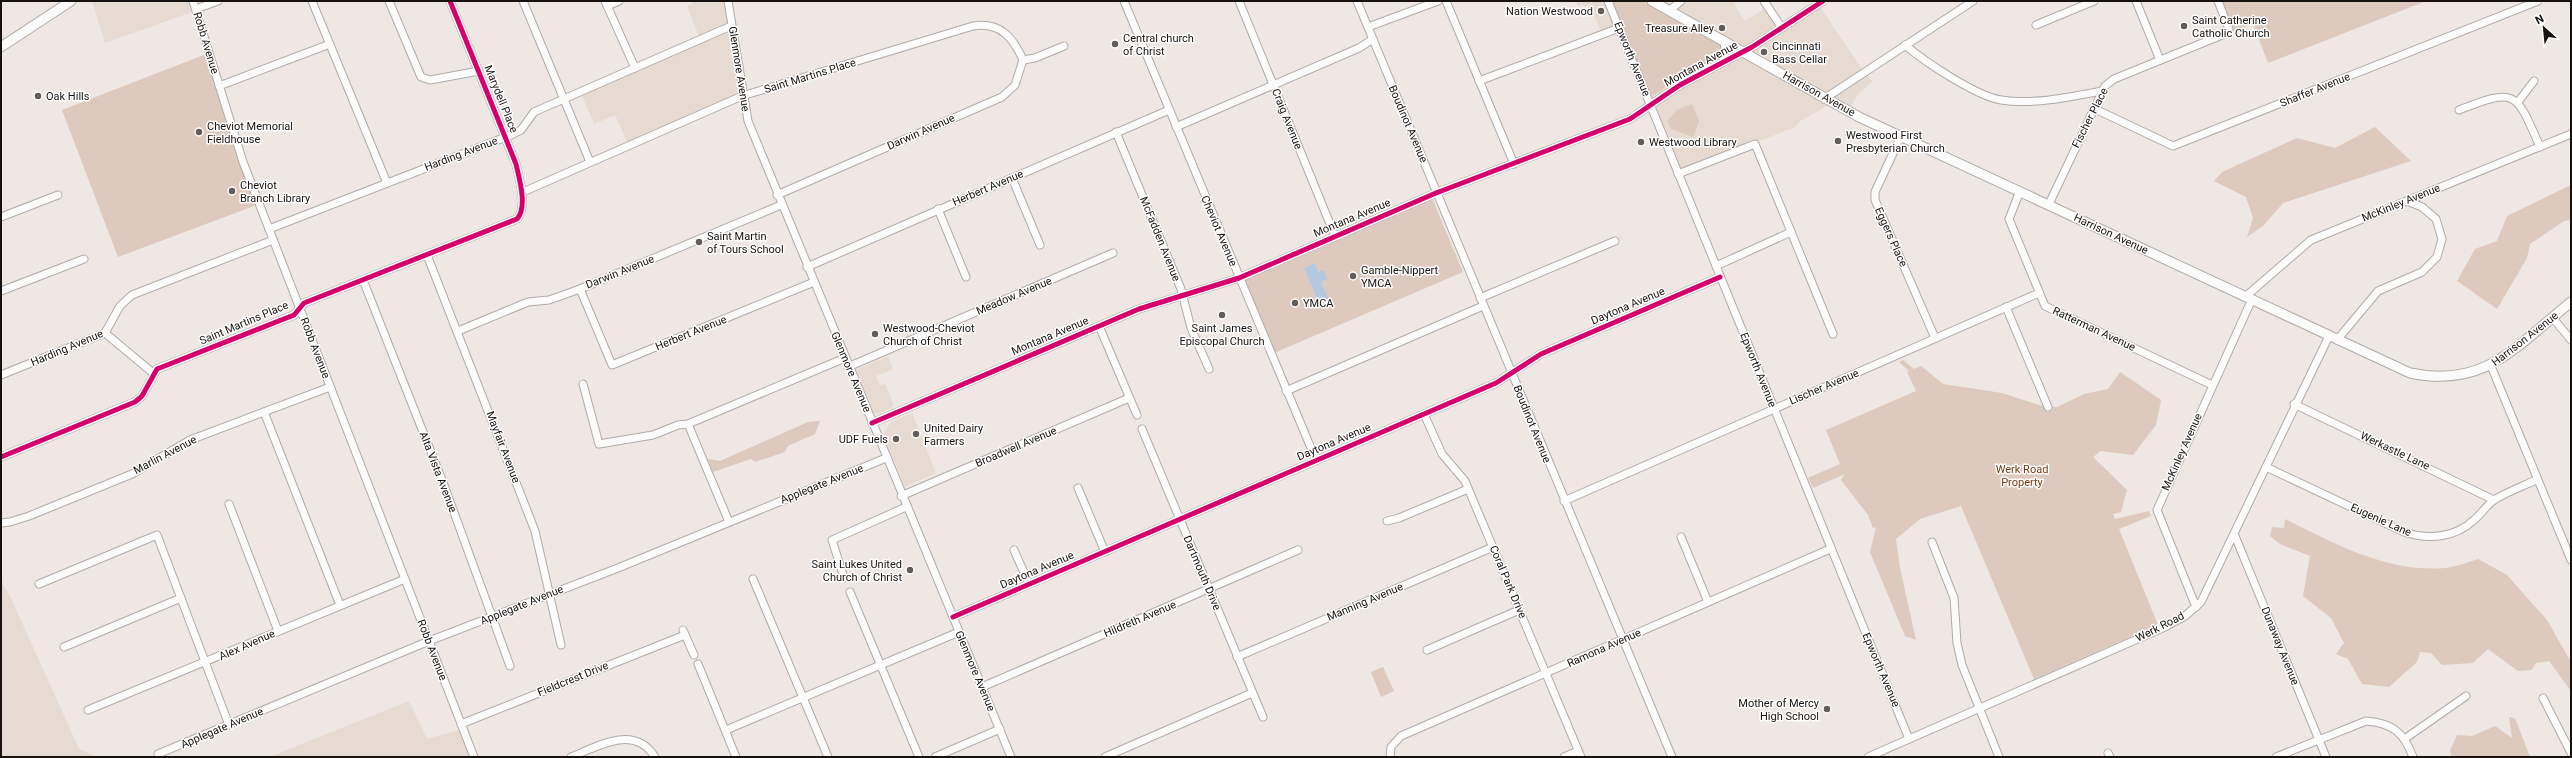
<svg xmlns="http://www.w3.org/2000/svg" width="2572" height="758" viewBox="0 0 2572 758" font-family="Roboto,sans-serif">
<style>
.built{fill:#e7dad1}
.green{fill:#ddc9bd}
.water{fill:#b4c9e1}
.lines{fill:none;stroke-linecap:round;stroke-linejoin:round}
.minor-casing{stroke:#b0aba8;stroke-width:9}
.major-casing{stroke:#b0aba8;stroke-width:11}
.minor{stroke:#fcfbfb;stroke-width:7}
.major{stroke:#fcfbfb;stroke-width:9}
.cycleway-casing{stroke:#fff;stroke-width:8}
.cycleway{stroke:#d6006c;stroke-width:5}
.poi-dot{fill:#625d5a;stroke:#fff;stroke-width:1.5}
.labels{text-anchor:middle;dominant-baseline:central;stroke-width:3;stroke-linejoin:round;paint-order:stroke}
.poi-label{font-size:11px;fill:#171210;stroke:#fff;text-anchor:start}
.street-label{font-size:11px;fill:#171210;stroke:#fff}
.park-label{font-size:11px;fill:#723b11;stroke:#fff}
</style>
<rect width="100%" height="100%" fill="#eee7e3"/>
<g class="built">
<path d="M92,1H192L195,11L105,43Z"/>
<path d="M693,1H728L742,96L629,146L615,115L594,124L580,91L700,39L687,6L693,3Z"/>
<path d="M1576,1H1738L1734,4L1745,21L1768,7L1782,28L1818,4L1864,72L1873,81L1857,95L1849,111L1833,103L1800,121L1795,127L1678,174L1619,29L1602,35L1590,5L1584,7L1583,4L1578,6Z"/>
<path d="M888,356L893,369L876,376L880,385L885,384L894,406L878,414L874,413L856,370Z"/>
<path d="M912,413L936,473L905,487L883,434L891,422Z"/>
<path d="M1,582L10,596L79,749L98,757H1Z"/>
<path d="M409,701L427,739L459,730L471,757H269Z"/>
</g>
<g class="green">
<path d="M1612,1H1642L1718,43L1722,49L1721,55L1679,77L1654,95L1649,92Z"/>
<path d="M2218,1H2426L2268,63L2253,24L2227,33Z"/>
<path d="M209,53L259,204L118,257L62,110Z"/>
<path d="M1692,104L1699,121L1693,137L1671,129L1667,121L1677,110Z"/>
<path d="M2375,127L2411,161L2283,203L2264,225L2247,237L2253,218L2246,197L2214,181L2222,172L2297,138L2335,148Z"/>
<path d="M2571,185V220L2564,221L2530,244L2527,258L2497,309L2457,281L2475,249L2497,241L2507,216Z"/>
<path d="M1432,198L1463,272L1274,353L1243,280Z"/>
<path d="M1903,360L1914,369L1921,366L1943,384L2002,393L2042,406L2057,407L2084,394L2108,389L2120,372L2161,400L2156,425L2133,455L2101,451L2093,457L2127,490L2121,512L2113,514L2115,519L2149,511L2151,516L2119,529L2158,625L2034,679L1961,506L1920,519L1896,539L1900,568L1916,640L1905,636L1870,552L1876,527L1873,528L1868,515L1841,480L1845,474L1813,488L1808,478L1840,464L1826,430L1916,391L1907,372L1909,371L1899,362Z"/>
<path d="M820,421L815,434L788,446L785,452L755,462L751,459L713,472L708,459L720,461L808,422Z"/>
<path d="M2285,519C2335,544 2388,573 2445,568C2456,567 2468,562 2478,559L2507,575L2547,620L2571,662V691L2549,661L2536,663L2532,670L2518,671L2488,649L2473,663L2442,665L2431,653L2420,652L2417,662L2389,687L2362,684L2348,659L2336,654L2344,643L2331,618L2303,596L2310,556L2280,544L2270,536L2272,527L2284,528Z"/>
<path d="M1383,667L1394,691L1381,697L1371,672Z"/>
<path d="M2509,717L2515,718L2530,757H2452L2450,751L2457,735L2472,736L2495,726L2512,738Z"/>
</g>
<path class="water" d="M1315,263L1318,272L1324,270L1327,279L1321,282L1328,299L1319,303L1304,268Z"/>
<g class="lines">
<g class="minor-casing">
<g id="minor">
<path d="M193,1L243,162L474,757"/>
<path d="M312,1L387,183"/>
<path d="M389,1L421,77L430,80L479,71"/>
<path d="M523,1L590,162"/>
<path d="M605,1L635,68"/>
<path d="M728,1L748,121L1011,757"/>
<path d="M1124,1L1316,460"/>
<path d="M1239,1L1335,236"/>
<path d="M1357,1L1672,757"/>
<path d="M1446,1L1514,164"/>
<path d="M1608,1L1909,739"/>
<path d="M1764,1L1782,28"/>
<path d="M2136,1L2160,60"/>
<path d="M607,6L619,1"/>
<path d="M196,9L218,1"/>
<path d="M1670,10L1681,1"/>
<path d="M2036,25L2094,1"/>
<path d="M1368,27L1438,1"/>
<path d="M1905,45C1925,62 1976,96 2001,100C2032,105 2071,97 2102,91"/>
<path d="M1023,60L1035,58L1064,46"/>
<path d="M1723,61L1725,50L1724,40"/>
<path d="M1479,81L1619,28"/>
<path d="M1680,85C1687,74 1699,67 1712,67"/>
<path d="M219,86L330,44"/>
<path d="M1824,99L1973,1"/>
<path d="M2518,102L2534,81"/>
<path d="M2093,108L2173,146L2538,1"/>
<path d="M2459,110C2517,87 2516,92 2540,147"/>
<path d="M1176,127L1359,48L1373,39"/>
<path d="M1116,132L1181,289L1191,328L1209,369"/>
<path d="M1901,136L1875,192V200L1935,338"/>
<path d="M1678,174L1755,144L1833,334"/>
<path d="M1012,178L1040,245"/>
<path d="M2020,191L2009,219L2045,306L2212,385"/>
<path d="M523,192L742,96L973,26C1000,22 1013,37 1023,60"/>
<path d="M777,195L1002,97L1015,85L1023,60"/>
<path d="M2049,204L2105,86L2114,79L2227,33L2229,29L2218,1"/>
<path d="M938,209L966,277"/>
<path d="M1,217L58,195"/>
<path d="M269,229L511,135L521,130L534,112L731,26"/>
<path d="M427,255L535,531L561,645"/>
<path d="M1716,266L1791,232"/>
<path d="M807,267L1169,110"/>
<path d="M363,280L444,485L510,666"/>
<path d="M580,289L612,365L814,282"/>
<path d="M1,291L84,259"/>
<path d="M2245,297L2311,240L2571,134"/>
<path d="M1480,298L1615,241"/>
<path d="M2006,307L2048,407"/>
<path d="M2552,317L2571,340"/>
<path d="M1099,326L1137,415"/>
<path d="M458,331L528,302L549,300L580,289L781,205"/>
<path d="M105,333L153,373"/>
<path d="M2337,340L2378,291L2422,272L2437,257L2442,239L2436,219L2422,207L2407,201"/>
<path d="M2491,366L2571,560"/>
<path d="M848,367L1113,253"/>
<path d="M1,375L105,333L120,306L132,295L273,240"/>
<path d="M583,384L599,444L653,435L678,425L688,424L845,358"/>
<path d="M1286,391L1483,306"/>
<path d="M2294,404L2494,500"/>
<path d="M264,412L340,605"/>
<path d="M1424,414L1442,454L1465,481L1581,757"/>
<path d="M872,423L1139,309L1239,278L1436,193L1630,119L1680,85L1752,47L1823,1"/>
<path d="M688,424L729,522"/>
<path d="M1142,429L1263,717"/>
<path d="M1,457L135,402L142,396L157,369L294,315L304,303L517,219C528,207 519,178 516,164L450,1"/>
<path d="M2266,467L2404,532C2428,540 2455,538 2474,520C2481,514 2487,505 2494,500C2507,492 2523,486 2536,480"/>
<path d="M1078,488L1105,552"/>
<path d="M901,496L1129,398"/>
<path d="M1564,501L2039,293"/>
<path d="M229,504L278,631"/>
<path d="M1387,521L1399,518L1468,489"/>
<path d="M1,523L10,522L29,516L132,474L190,440L330,387"/>
<path d="M2235,536L2326,757"/>
<path d="M1681,537L1708,602"/>
<path d="M1932,542L1954,598L1957,643L1962,665L1999,757"/>
<path d="M1014,550L1029,584"/>
<path d="M844,578L832,540L906,507"/>
<path d="M753,579L828,757"/>
<path d="M39,584L157,535L229,725"/>
<path d="M850,592L919,757"/>
<path d="M2196,607L2157,510L2252,299"/>
<path d="M953,617L1496,383L1541,354L1720,277"/>
<path d="M683,630L694,655"/>
<path d="M64,647L181,598"/>
<path d="M1427,650L1519,610"/>
<path d="M1237,657L1493,547"/>
<path d="M698,664L736,757"/>
<path d="M982,687L1298,550"/>
<path d="M2543,698L2571,753"/>
<path d="M88,710L405,579"/>
<path d="M461,724L685,635"/>
<path d="M726,730L959,632"/>
<path d="M2406,738L2466,696"/>
<path d="M2108,753L2110,757"/>
<path d="M158,754L429,641L618,568L886,458"/>
<path d="M571,757C599,746 634,724 655,757"/>
<path d="M935,757L1000,729"/>
<path d="M1105,757L1252,693"/>
<path d="M1390,757L1391,747L1401,736L1830,549"/>
<path d="M1564,757L1578,751"/>
<path d="M1868,757L2165,627L2185,616L2201,602L2329,336"/>
<path d="M2276,757L2366,721C2393,723 2404,733 2413,757"/>
</g>
</g>
<g class="major-casing">
<g id="major">
<path d="M1652,1L1859,117L2410,373C2486,389 2517,345 2571,302"/>
<path d="M1,47L71,1"/>
</g>
</g>
<use href="#minor" class="minor"/>
<use href="#major" class="major"/>
<g class="cycleway-casing">
<g id="cycleway">
<path d="M872,423L1139,309L1239,278L1436,193L1630,119L1680,85L1752,47L1823,1"/>
<path d="M1,457L135,402L142,396L157,369L294,315L304,303L517,219C528,207 519,178 516,164L450,1"/>
<path d="M953,617L1496,383L1541,354L1720,277"/>
</g>
</g>
<use href="#cycleway" class="cycleway"/>
</g>
<g class="poi-dot">
<circle cx="1601" cy="11" r="4"/>
<circle cx="2184" cy="26" r="4"/>
<circle cx="1722" cy="28" r="4"/>
<circle cx="1115" cy="44" r="4"/>
<circle cx="1764" cy="52" r="4"/>
<circle cx="38" cy="96" r="4"/>
<circle cx="199" cy="132" r="4"/>
<circle cx="1838" cy="141" r="4"/>
<circle cx="1641" cy="142" r="4"/>
<circle cx="232" cy="191" r="4"/>
<circle cx="699" cy="242" r="4"/>
<circle cx="1353" cy="276" r="4"/>
<circle cx="1295" cy="303" r="4"/>
<circle cx="1222" cy="315" r="4"/>
<circle cx="875" cy="334" r="4"/>
<circle cx="916" cy="434" r="4"/>
<circle cx="896" cy="439" r="4"/>
<circle cx="910" cy="570" r="4"/>
<circle cx="1827" cy="709" r="4"/>
</g>
<g class="labels">
<g class="poi-label">
<text x="1593" y="11" text-anchor="end">Nation Westwood</text>
<text x="2192" y="20">Saint Catherine<tspan x="2192" dy="13">Catholic Church</tspan></text>
<text x="1714" y="28" text-anchor="end">Treasure Alley</text>
<text x="1123" y="38">Central church<tspan x="1123" dy="13">of Christ</tspan></text>
<text x="1772" y="46">Cincinnati<tspan x="1772" dy="13">Bass Cellar</tspan></text>
<text x="46" y="96">Oak Hills</text>
<text x="207" y="126">Cheviot Memorial<tspan x="207" dy="13">Fieldhouse</tspan></text>
<text x="1846" y="135">Westwood First<tspan x="1846" dy="13">Presbyterian Church</tspan></text>
<text x="1649" y="142">Westwood Library</text>
<text x="240" y="185">Cheviot<tspan x="240" dy="13">Branch Library</tspan></text>
<text x="707" y="236">Saint Martin<tspan x="707" dy="13">of Tours School</tspan></text>
<text x="1361" y="270">Gamble-Nippert<tspan x="1361" dy="13">YMCA</tspan></text>
<text x="1303" y="303">YMCA</text>
<text x="883" y="328">Westwood-Cheviot<tspan x="883" dy="13">Church of Christ</tspan></text>
<text x="1222" y="328" text-anchor="middle">Saint James<tspan x="1222" dy="13">Episcopal Church</tspan></text>
<text x="924" y="428">United Dairy<tspan x="924" dy="13">Farmers</tspan></text>
<text x="888" y="439" text-anchor="end">UDF Fuels</text>
<text x="902" y="564" text-anchor="end">Saint Lukes United<tspan x="902" dy="13">Church of Christ</tspan></text>
<text x="1819" y="703" text-anchor="end">Mother of Mercy<tspan x="1819" dy="13">High School</tspan></text>
</g>
<g class="street-label">
<text transform="translate(206 43) rotate(73)">Robb Avenue</text>
<text transform="translate(1632 59) rotate(68)">Epworth Avenue</text>
<text transform="translate(1701 64) rotate(-29)">Montana Avenue</text>
<text transform="translate(739 69) rotate(81)">Glenmore Avenue</text>
<text transform="translate(810 76) rotate(-17)">Saint Martins Place</text>
<text transform="translate(2315 90) rotate(-22)">Shaffer Avenue</text>
<text transform="translate(1819 94) rotate(29)">Harrison Avenue</text>
<text transform="translate(501 99) rotate(68)">Marydell Place</text>
<text transform="translate(2090 118) rotate(-63)">Fischer Place</text>
<text transform="translate(1287 119) rotate(68)">Craig Avenue</text>
<text transform="translate(1408 124) rotate(67)">Boudinot Avenue</text>
<text transform="translate(921 132) rotate(-24)">Darwin Avenue</text>
<text transform="translate(461 154) rotate(-21)">Harding Avenue</text>
<text transform="translate(988 188) rotate(-23)">Herbert Avenue</text>
<text transform="translate(2401 203) rotate(-22)">McKinley Avenue</text>
<text transform="translate(1352 218) rotate(-23)">Montana Avenue</text>
<text transform="translate(1219 231) rotate(67)">Cheviot Avenue</text>
<text transform="translate(2111 234) rotate(25)">Harrison Avenue</text>
<text transform="translate(1891 237) rotate(66)">Eggers Place</text>
<text transform="translate(1160 239) rotate(68)">McFadden Avenue</text>
<text transform="translate(620 272) rotate(-22)">Darwin Avenue</text>
<text transform="translate(1014 296) rotate(-23)">Meadow Avenue</text>
<text transform="translate(1628 306) rotate(-23)">Daytona Avenue</text>
<text transform="translate(244 323) rotate(-23)">Saint Martins Place</text>
<text transform="translate(2094 329) rotate(25)">Ratterman Avenue</text>
<text transform="translate(691 333) rotate(-22)">Herbert Avenue</text>
<text transform="translate(1050 336) rotate(-23)">Montana Avenue</text>
<text transform="translate(2525 339) rotate(-38)">Harrison Avenue</text>
<text transform="translate(67 348) rotate(-23)">Harding Avenue</text>
<text transform="translate(315 348) rotate(69)">Robb Avenue</text>
<text transform="translate(1758 370) rotate(68)">Epworth Avenue</text>
<text transform="translate(851 372) rotate(67)">Glenmore Avenue</text>
<text transform="translate(1824 387) rotate(-23)">Lischer Avenue</text>
<text transform="translate(1532 424) rotate(68)">Boudinot Avenue</text>
<text transform="translate(1334 442) rotate(-23)">Daytona Avenue</text>
<text transform="translate(503 447) rotate(69)">Mayfair Avenue</text>
<text transform="translate(1016 447) rotate(-23)">Broadwell Avenue</text>
<text transform="translate(2395 451) rotate(25)">Werkastle Lane</text>
<text transform="translate(2182 452) rotate(-66)">McKinley Avenue</text>
<text transform="translate(165 455) rotate(-28)">Marlin Avenue</text>
<text transform="translate(438 472) rotate(69)">Alta Vista Avenue</text>
<text transform="translate(822 484) rotate(-22)">Applegate Avenue</text>
<text transform="translate(2381 520) rotate(24)">Eugenie Lane</text>
<text transform="translate(1037 570) rotate(-23)">Daytona Avenue</text>
<text transform="translate(1202 573) rotate(67)">Dartmouth Drive</text>
<text transform="translate(1508 582) rotate(67)">Coral Park Drive</text>
<text transform="translate(1365 602) rotate(-23)">Manning Avenue</text>
<text transform="translate(522 605) rotate(-22)">Applegate Avenue</text>
<text transform="translate(1140 619) rotate(-23)">Hildreth Avenue</text>
<text transform="translate(2160 627) rotate(-27)">Werk Road</text>
<text transform="translate(247 645) rotate(-24)">Alex Avenue</text>
<text transform="translate(2280 646) rotate(68)">Dunaway Avenue</text>
<text transform="translate(1604 648) rotate(-24)">Ramona Avenue</text>
<text transform="translate(432 650) rotate(69)">Robb Avenue</text>
<text transform="translate(1881 670) rotate(67)">Epworth Avenue</text>
<text transform="translate(975 671) rotate(67)">Glenmore Avenue</text>
<text transform="translate(573 679) rotate(-22)">Fieldcrest Drive</text>
<text transform="translate(222 728) rotate(-23)">Applegate Avenue</text>
</g>
<g class="park-label">
<text x="2022" y="469">Werk Road<tspan x="2022" dy="13">Property</tspan></text>
</g>
</g>
<rect width="2572" height="758" fill="none" stroke="#171210" stroke-width="4"/>
<g transform="translate(2544 28) rotate(333)" stroke="#ffffff" stroke-width="3" paint-order="stroke">
<path d="M0-3L7 15L0 10L-7 15Z" fill="#171210"/>
<text y="-6" font-size="11" font-weight="bold" text-anchor="middle" fill="#171210">N</text>
</g>
</svg>
